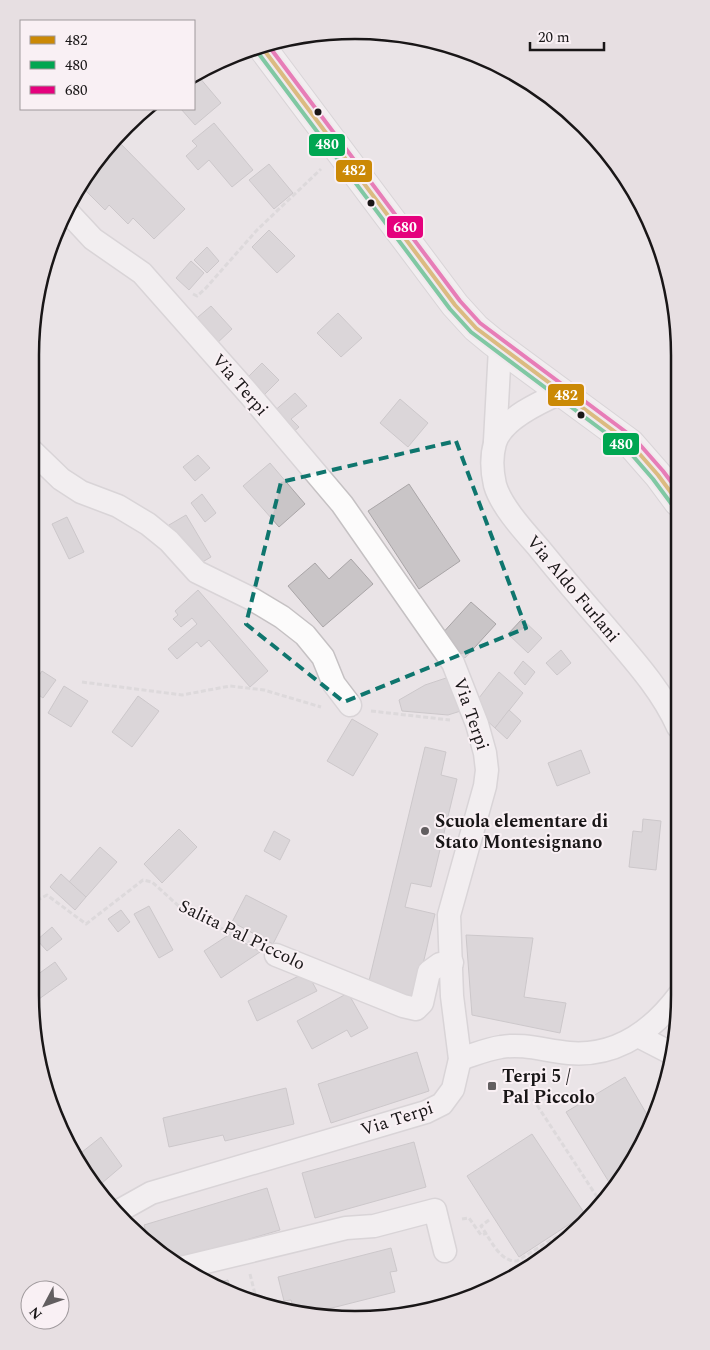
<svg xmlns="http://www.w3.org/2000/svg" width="710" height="1350" viewBox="0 0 710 1350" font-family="Spectral,serif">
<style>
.building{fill:#c9c5c7;stroke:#a9a5a7}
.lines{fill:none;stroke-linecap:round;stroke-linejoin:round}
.street-casing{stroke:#c5c1c3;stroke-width:25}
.secondary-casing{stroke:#c5c1c3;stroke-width:30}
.path{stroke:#cecccd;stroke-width:3;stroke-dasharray:5 2.5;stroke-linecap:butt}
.street{stroke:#fcfbfb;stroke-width:22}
.secondary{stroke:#fcfbfb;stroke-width:28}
.bus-1-casing{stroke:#f9f0f4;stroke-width:8}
.bus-2-casing{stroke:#f9f0f4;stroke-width:8}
.bus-3-casing{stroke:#f9f0f4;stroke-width:8}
.bus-1{stroke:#cb8905;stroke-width:4}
.bus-2{stroke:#00a651;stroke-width:4}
.bus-3{stroke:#e5007d;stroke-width:4}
.marked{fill:none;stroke:#0f766e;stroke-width:4;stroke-dasharray:10 6;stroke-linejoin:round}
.bus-dot{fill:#191617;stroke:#f9f0f4;stroke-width:2}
.poi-dot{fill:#625e60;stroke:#f9f0f4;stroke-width:2}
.labels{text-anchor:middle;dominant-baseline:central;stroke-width:4;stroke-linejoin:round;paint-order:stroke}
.street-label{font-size:18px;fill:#191617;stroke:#f9f0f4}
.poi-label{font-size:18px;font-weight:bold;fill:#191617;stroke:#f9f0f4;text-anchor:start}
.rim{fill:none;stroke:#191617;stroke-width:2.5}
.line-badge{stroke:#f9f0f4;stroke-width:2}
.badge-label{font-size:14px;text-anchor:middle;font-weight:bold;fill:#fff}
</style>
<rect width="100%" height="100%" fill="#eae4e7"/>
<g class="building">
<path d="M199,77L221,103L195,125L181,109H194V80Z"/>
<path d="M214,123L253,170L232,187L209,160L198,170L186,156L197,146L192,141Z"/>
<path d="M118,141L185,209L154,239L133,218L128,224L109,205L105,210L82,187Z"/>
<path d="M269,164L293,193L274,209L249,180Z"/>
<path d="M269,230L295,256L277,273L252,247Z"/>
<path d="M207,247L219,261L207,273L194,260Z"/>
<path d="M191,261L204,273L189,290L176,278Z"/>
<path d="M211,306L232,329L213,347L191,323Z"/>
<path d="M338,313L362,338L341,357L317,333Z"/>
<path d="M262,363L279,380L263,396L246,379Z"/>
<path d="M295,393L307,406L291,419L299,427L291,434L272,413Z"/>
<path d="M400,399L428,423L408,447L380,423Z"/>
<path d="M198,455L210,468L195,481L183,467Z"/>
<path d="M270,463L305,504L279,527L243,486Z"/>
<path d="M409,484L460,561L419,589L368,511Z"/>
<path d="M202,494L216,513L205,522L191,503Z"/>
<path d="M186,515L211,557L194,567L169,525Z"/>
<path d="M67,517L84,552L69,559L52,524Z"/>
<path d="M351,559L373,584L323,627L288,586L315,563L329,579Z"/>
<path d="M198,590L268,671L250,687L209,640L201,647L197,642L177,659L168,649L197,624L192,618L181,627L173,619L178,615L175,611Z"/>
<path d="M471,602L496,624L465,658L440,636Z"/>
<path d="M522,619L542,638L528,653L508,634Z"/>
<path d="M561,650L571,663L557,675L546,663Z"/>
<path d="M523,661L535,672L525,685L514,673Z"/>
<path d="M42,671L56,680L43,698L30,689Z"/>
<path d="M499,672L523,693L495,728L472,707Z"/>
<path d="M452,676L467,709L448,715L402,711L399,700L425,685Z"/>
<path d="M64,686L88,701L71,727L48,713Z"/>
<path d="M138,696L159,711L132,747L112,732Z"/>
<path d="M509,710L521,721L507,739L495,728Z"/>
<path d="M352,719L378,734L353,776L327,761Z"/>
<path d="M425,747L446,752L441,775L457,779L431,887L411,883L405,907L435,914L415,997L368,985Z"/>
<path d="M581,750L590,773L557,786L548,763Z"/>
<path d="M643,819L661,821L656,870L629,867L633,831L642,832Z"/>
<path d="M179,829L197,847L162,883L144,864Z"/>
<path d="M274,831L290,840L280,860L264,851Z"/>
<path d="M100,847L117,862L86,897L69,882Z"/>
<path d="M61,874L86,897L75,910L50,887Z"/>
<path d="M246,895L287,916L273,944L232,922Z"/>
<path d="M149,906L173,950L159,958L134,914Z"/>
<path d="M121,910L130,922L118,932L108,919Z"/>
<path d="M52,927L62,939L47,951L37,940Z"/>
<path d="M230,934L260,952L221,978L204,951Z"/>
<path d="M466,935L533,938L524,997L566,1003L560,1033L472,1015Z"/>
<path d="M55,962L67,979L32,1004L30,980Z"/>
<path d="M307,972L317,991L257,1021L248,1001Z"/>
<path d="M348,993L368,1028L351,1037L347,1030L312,1049L297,1021Z"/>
<path d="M417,1052L429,1091L331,1123L318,1084Z"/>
<path d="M625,1077L652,1123L646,1139L612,1187L566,1112Z"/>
<path d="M286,1088L294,1124L225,1141L223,1135L169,1147L163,1118Z"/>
<path d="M532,1134L585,1214L519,1257L467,1176Z"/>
<path d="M101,1137L122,1166L95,1189L77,1156Z"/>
<path d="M414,1142L426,1187L315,1218L302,1173Z"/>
<path d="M267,1188L280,1230L171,1262L149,1241L144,1225Z"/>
<path d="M391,1248L397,1271L390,1272L395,1292L312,1313L294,1311L291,1300L284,1301L278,1277Z"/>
<path d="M228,1280L231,1291L214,1283Z"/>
</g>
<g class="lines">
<g class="street-casing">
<g id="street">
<path d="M65,209L93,239L142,273L249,394L342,504L453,663L477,724L485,753L487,770L485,786L449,915L452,996L460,1059L453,1089L442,1104L426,1112L151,1193L117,1212"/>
<path d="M563,392C542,401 502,419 495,443C491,457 492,472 495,485C501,506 524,531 538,547C560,574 582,600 605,626C632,658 661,689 678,727"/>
<path d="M495,441L500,348"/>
<path d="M31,450L61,479L81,492L118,506L148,524L169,541L197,572L252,599L282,617L305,635L323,657L334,684L350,705"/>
<path d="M276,955L403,1006L416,1009L422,1003L429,972L440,964L452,963"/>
<path d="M638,1036L673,1054"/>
<path d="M460,1059C473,1055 487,1049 501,1047C524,1043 546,1051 569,1053C616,1057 652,1031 679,995"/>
<path d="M181,1268L346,1228L374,1226L435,1210L445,1251"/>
</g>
</g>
<g class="secondary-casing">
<path id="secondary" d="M261,46L455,305L476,328L493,342L630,443L658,475L678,502"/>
</g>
<g class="path">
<path d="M193,294L197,296L205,289L257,230L321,169"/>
<path d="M82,682L182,695L230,686L264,690L321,707"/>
<path d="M371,711L450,720"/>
<path d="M30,904L47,895L86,924L143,880L152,882L182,909L255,945"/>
<path d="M533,1099L601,1203"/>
<path d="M462,1219L469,1218L481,1235L487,1233"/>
<path d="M489,1220L481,1226C490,1238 499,1262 517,1261L593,1214"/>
<path d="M250,1274L257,1302"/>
</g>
<use href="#street" class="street"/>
<use href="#secondary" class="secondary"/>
<g class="bus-1-casing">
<path id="bus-1" d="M261,46L455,305L476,328L630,443L658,475L678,502"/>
</g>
<g class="bus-2-casing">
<path id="bus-2" d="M256,50L450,309L471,332L626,448L653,479L673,506"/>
</g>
<g class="bus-3-casing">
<path id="bus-3" d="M268,45L460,301L480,323L634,438L663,471L678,491"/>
</g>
<use href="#bus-1" class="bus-1"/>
<use href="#bus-2" class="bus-2"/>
<use href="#bus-3" class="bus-3"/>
</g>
<path d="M0 0H710V1350H0ZM456,441L526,628L344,702L246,624L281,482Z" fill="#eae4e7" fill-opacity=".55" fill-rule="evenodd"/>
<path class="marked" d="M456,441L526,628L344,702L246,624L281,482Z"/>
<g class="bus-dot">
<circle cx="318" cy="112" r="4.5"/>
<circle cx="371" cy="203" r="4.5"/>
<circle cx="581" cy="415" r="4.5"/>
</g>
<g class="poi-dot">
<circle cx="425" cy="831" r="5"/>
<rect x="487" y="1081" width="10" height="10" rx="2.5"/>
</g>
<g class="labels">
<g class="street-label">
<text transform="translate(240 385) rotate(49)">Via Terpi</text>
<text transform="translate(573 589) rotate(50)">Via Aldo Furlani</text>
<text transform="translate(471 714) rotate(71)">Via Terpi</text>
<text transform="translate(242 935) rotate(26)">Salita Pal Piccolo</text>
<text transform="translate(397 1119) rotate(-18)">Via Terpi</text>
</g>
<g class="poi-label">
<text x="435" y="821">Scuola elementare di<tspan x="435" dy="21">Stato Montesignano</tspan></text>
<text x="502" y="1076">Terpi 5 /<tspan x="502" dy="21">Pal Piccolo</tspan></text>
</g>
</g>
<path d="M0 0H710V1350H0ZM355 39H355A316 316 0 0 1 671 355V995A316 316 0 0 1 355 1311H355A316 316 0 0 1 39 995V355A316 316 0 0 1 355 39Z" fill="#e7dfe2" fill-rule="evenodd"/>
<path class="rim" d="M355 39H355A316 316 0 0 1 671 355V995A316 316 0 0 1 355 1311H355A316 316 0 0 1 39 995V355A316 316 0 0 1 355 39Z"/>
<g class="line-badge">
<rect x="308" y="133" width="38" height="24" rx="5" fill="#00a651"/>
<rect x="335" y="159" width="38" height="24" rx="5" fill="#cb8905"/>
<rect x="386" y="215" width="38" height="24" rx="5" fill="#e5007d"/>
<rect x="547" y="383" width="38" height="24" rx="5" fill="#cb8905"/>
<rect x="602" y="432" width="38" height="24" rx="5" fill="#00a651"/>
</g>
<g class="badge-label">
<text x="327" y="149">480</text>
<text x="354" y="175">482</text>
<text x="405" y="232">680</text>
<text x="566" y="400">482</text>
<text x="621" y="449">480</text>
</g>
<rect x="20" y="20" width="175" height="90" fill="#f9f0f4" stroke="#9f999c"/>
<rect x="30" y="36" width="25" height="8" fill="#cb8905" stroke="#9f999c"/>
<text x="65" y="45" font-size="15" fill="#191617">482</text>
<rect x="30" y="61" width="25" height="8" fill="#00a651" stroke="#9f999c"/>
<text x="65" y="70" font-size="15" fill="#191617">480</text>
<rect x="30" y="86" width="25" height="8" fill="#e5007d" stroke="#9f999c"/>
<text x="65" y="95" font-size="15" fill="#191617">680</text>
<g transform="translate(45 1305) rotate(229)"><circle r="24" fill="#f9f0f4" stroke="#9f999c"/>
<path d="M0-4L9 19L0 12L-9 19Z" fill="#625e60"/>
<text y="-8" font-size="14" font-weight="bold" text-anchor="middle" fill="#191617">N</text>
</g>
<path d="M530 42v8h74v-8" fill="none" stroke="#191617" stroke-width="2.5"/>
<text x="538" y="42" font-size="15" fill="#191617" stroke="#f9f0f4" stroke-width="4" paint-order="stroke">20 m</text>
</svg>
